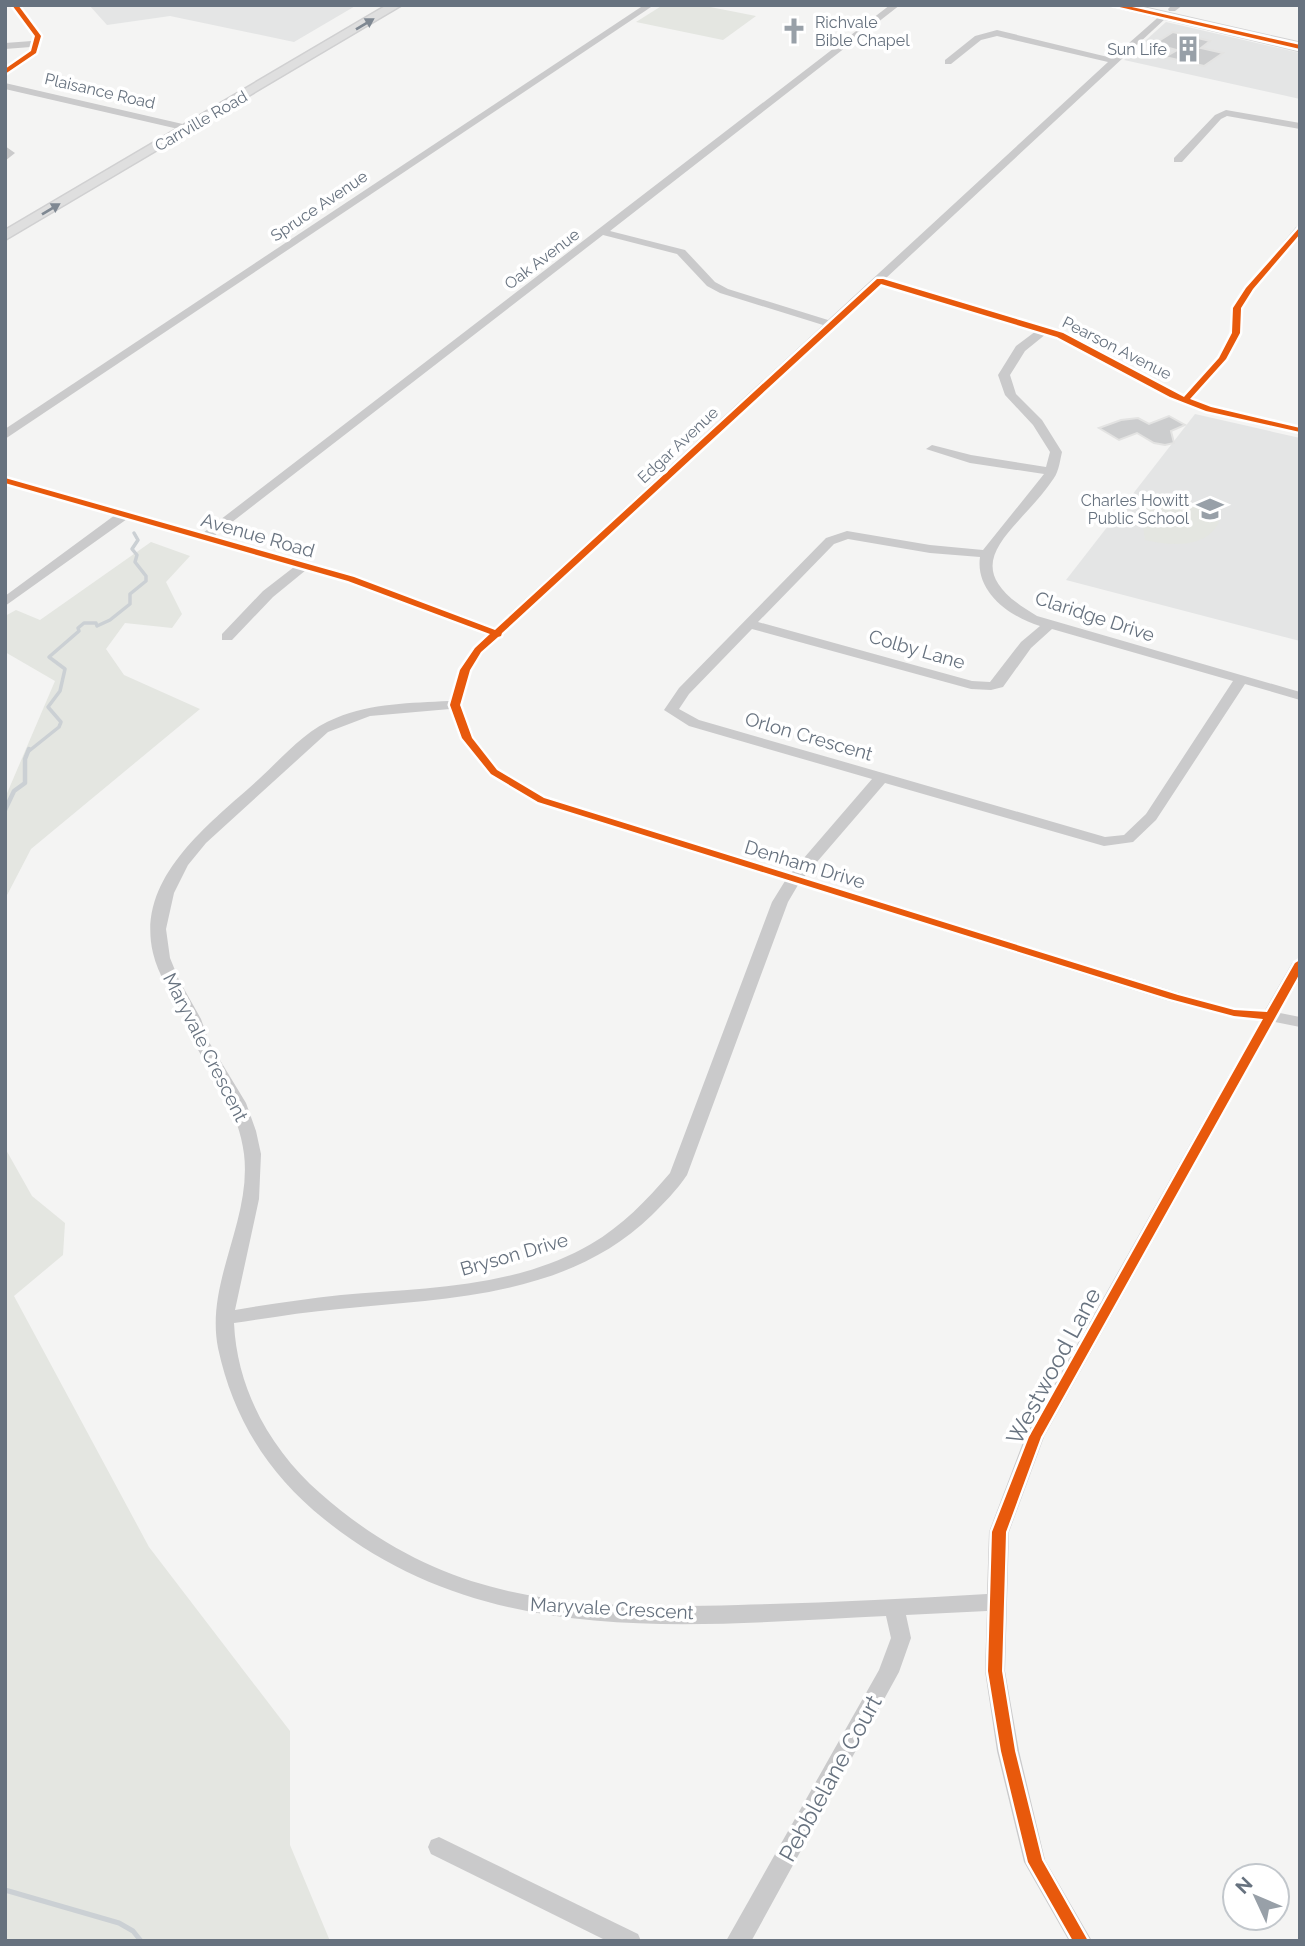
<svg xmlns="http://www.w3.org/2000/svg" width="1305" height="1946" viewBox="0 0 1305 1946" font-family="Raleway,sans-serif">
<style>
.built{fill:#e4e5e5}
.green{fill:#e4e6e1}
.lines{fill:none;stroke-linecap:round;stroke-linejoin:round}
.stream-far2{stroke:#cbd0d4;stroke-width:3.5}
.stream-far1{stroke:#cbd0d4;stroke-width:4.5}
.stream{stroke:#cbd0d4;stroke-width:5}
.building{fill:#cccdce;stroke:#e3e3e2;stroke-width:2}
.secondary-casing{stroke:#d0d0d1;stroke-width:3}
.primary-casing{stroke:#d1d1d2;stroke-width:3}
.street{fill:#cacacb;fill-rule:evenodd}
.secondary{fill:#dfdfdf;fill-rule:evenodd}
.primary{fill:#dfdfdf;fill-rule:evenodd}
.cycleway-casing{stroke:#fff;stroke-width:5}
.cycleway{fill:#e8590c;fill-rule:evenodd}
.oneway{fill:#7f8892}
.labels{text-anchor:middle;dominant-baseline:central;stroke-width:7;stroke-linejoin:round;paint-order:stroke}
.far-poi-label{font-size:16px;fill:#67727f;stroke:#fff;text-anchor:end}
.far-street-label{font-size:16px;fill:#67727f;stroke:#fff}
.street-label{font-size:19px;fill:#67727f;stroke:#fff}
.near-street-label{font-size:23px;fill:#67727f;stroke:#fff}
</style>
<rect width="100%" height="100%" fill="#f4f4f3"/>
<g class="built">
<path d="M89,5H357L294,42L170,16L107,25Z"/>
<path d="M1166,22L1300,53V99L1124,60Z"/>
<path d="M1195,414L1300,438V641L1066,580Z"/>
</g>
<g class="green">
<path d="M663,5H700L756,16L723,40L636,22Z"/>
<path d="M1148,504L1208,508L1216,515L1219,522C1206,549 1170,546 1145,540L1140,508Z"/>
<path d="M151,542L190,556L166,582L182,614L172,628L125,623L106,649L124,675L200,709L31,849L5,899V798L55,681L5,652V616L16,610L40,620Z"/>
<path d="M5,1148L32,1196L65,1223L63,1255L14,1296L149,1547L290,1731V1845L330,1941H5Z"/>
</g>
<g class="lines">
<path class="stream-far2" d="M29,751L59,727L61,722L48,707L60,691L65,669L49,657L79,631L78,628L84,623H96L97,626L110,620L130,604V594L146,581V576L135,562L137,555L132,549L138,540L134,533"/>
<path class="stream-far1" d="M5,810L14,791L25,783V759L29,749"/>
<path class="stream" d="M5,1890L119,1923L133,1931L141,1941"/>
</g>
<g class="building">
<path d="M1173,32L1210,41L1201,48L1223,53L1204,66L1165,57L1177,50L1154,44Z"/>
<path d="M1169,416L1185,425L1171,431L1174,443L1165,445L1154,443L1137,433L1119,440L1099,428L1121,420L1138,418L1149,424Z"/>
</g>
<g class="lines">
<g class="secondary-casing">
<path id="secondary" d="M387,5H402L5,240V230Z"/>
</g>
<g class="primary-casing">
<path id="primary" d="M1108,5H1132L1300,43V51Z"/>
</g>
<g class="street">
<path d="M11,5H20L43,36L37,54L5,75V68L30,51L31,47L5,49V43L32,41L33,36Z"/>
<path d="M644,5H654L5,439V429Z"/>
<path d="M890,5H900L610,231L685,250L715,282L728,289L828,320L1108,62L997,36L981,40L951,64H945V60L975,36L997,30L1112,58L1163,13L1168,16L1166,18L885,279L1064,333L1183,395L1217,358L1230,333L1231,308L1245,288L1296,227L1300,226V236L1254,290L1243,308L1242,333L1228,359L1193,399L1213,406L1300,426V434L1205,411L1181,402L1046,334L1025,351L1010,375L1016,394L1042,420L1062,452C1060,460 1059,471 1054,478C1017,534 946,563 1037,616L1300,692V700L1245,684L1156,820L1133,842L1104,846L885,783L804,877L1180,993L1234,1008L1265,1010L1292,963L1300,958V978L1280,1013L1300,1017V1027L1275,1022L1044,1437L1009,1532L1005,1671L1019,1751L1045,1860L1092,1941H1069L1024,1862L997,1751L985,1671L987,1611L906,1615L911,1638L899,1672L753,1938L751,1941H726L879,1670L891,1638L886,1616C690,1625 487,1651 324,1519C268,1474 233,1418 218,1348C205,1282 252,1220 244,1154C239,1111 213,1079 194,1042C188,1032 187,1021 182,1012C171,993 158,975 153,953C135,877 211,823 259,779C282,758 306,729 336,718C372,703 411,703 449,701C457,674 466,654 487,634L346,582L306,570L273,597L232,640H222V634L263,591L294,567L127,519L5,606V596L115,515L5,484V476L203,533ZM603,235L677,254L707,286L720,293L823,325L494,628L356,576L214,536ZM879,284L1036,331L1016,346L998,375L1005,395L1033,425L1050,452L1046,467L971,455L932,445L926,449L970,463L1044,474L983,550L930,545L847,531L826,538L679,688L664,710L689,726L872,779L791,873L546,797L499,769L474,737L462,705L472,670L483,653ZM848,539L930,553L980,557C975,592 1010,617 1040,626L1021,642L990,682L972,681L758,622L834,544ZM752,629L971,689L991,690L1003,687L1031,648L1052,629L1233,681L1146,814L1124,835L1105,837L699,720L679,709L689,694ZM450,709L460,738L489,775L536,803L785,881L772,902L670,1173C647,1200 622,1226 591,1244C516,1288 424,1288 341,1295C305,1299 270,1304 235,1310L259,1199L261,1154L256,1131L246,1103L209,1042L201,1019L179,980L170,958L166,929L174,893L188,865L206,843L328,732L370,716ZM798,885L1168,1001L1234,1018L1260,1020L1025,1437L989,1532L987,1594C904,1599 821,1603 738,1605C577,1609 448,1606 320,1493C271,1450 237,1390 234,1323C269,1318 304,1312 339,1309C448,1298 568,1297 652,1215C664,1203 677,1190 687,1175L788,902Z"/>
<path d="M1172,5H1183L1175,11H1169L1168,9Z"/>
<path d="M5,83L187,125L192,128L187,131L5,89Z"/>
<path d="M1226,110L1300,123V129L1227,116L1221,119L1182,162H1174V158L1215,115Z"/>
<path d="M5,146L15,153L5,161Z"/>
<path d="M439,1837L638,1934L641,1941H607L431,1854L428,1847L431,1840Z"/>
</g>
<use href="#secondary" class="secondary"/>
<use href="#primary" class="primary"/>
<g class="cycleway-casing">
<g id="cycleway">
<path d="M12,5H18L41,36L36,53L5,74V69L31,51L35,36Z"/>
<path d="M1111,5H1123L1300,45V49Z"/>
<path d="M1300,227V234L1253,289L1241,308L1240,333L1226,359L1190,399L1211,407L1300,428V432L1206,411L1170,397L1057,337L881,284L502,633L501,636L498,637L481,652L470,670L460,705L472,738L497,770L544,798L1178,995L1234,1010L1267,1012L1295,963L1300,960V973L1041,1437L1006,1532L1002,1671L1015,1751L1042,1860L1088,1941H1073L1028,1862L1001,1751L988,1671L992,1532L1029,1437L1263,1019L1234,1016L1170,999L538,802L491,774L462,738L450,705L460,670L475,648L490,634L348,581L5,483V478L354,577L495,630L877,279H883L1063,333L1184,397L1219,358L1232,333L1233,308L1246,288Z"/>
</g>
</g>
<use href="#cycleway" class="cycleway"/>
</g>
<defs><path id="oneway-solid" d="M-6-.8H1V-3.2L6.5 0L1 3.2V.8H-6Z" transform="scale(1.75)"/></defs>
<g class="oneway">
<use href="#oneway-solid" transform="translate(365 24) rotate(-31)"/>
<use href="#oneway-solid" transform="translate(51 209) rotate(-31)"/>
</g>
<defs>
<g id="church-bare" transform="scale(2.1)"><path d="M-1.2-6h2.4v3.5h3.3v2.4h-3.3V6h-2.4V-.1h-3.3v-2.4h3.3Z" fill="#98a0a8" stroke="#fff" stroke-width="2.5" paint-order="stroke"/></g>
<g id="building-bare" transform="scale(2.1)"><path d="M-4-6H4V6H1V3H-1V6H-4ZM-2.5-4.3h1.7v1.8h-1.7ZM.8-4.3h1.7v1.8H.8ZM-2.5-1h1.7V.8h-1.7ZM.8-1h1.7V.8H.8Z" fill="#98a0a8" stroke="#fff" stroke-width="2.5" paint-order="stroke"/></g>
<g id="school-bare" transform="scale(2.1)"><path d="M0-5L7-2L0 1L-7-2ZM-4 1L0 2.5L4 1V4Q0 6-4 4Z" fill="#98a0a8" stroke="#fff" stroke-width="2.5" paint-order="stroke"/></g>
</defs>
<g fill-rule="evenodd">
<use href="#church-bare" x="794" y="31"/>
<use href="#building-bare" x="1188" y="49"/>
<use href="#school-bare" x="1210" y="509"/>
</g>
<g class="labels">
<g class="far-poi-label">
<text x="815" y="22" text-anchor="start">Richvale<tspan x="815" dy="18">Bible Chapel</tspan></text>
<text x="1167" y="49">Sun Life</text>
<text x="1189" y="500">Charles Howitt<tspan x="1189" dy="18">Public School</tspan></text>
</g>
<g class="far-street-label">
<text transform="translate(100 91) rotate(13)">Plaisance Road</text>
<text transform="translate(201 121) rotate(-30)">Carrville Road</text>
<text transform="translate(319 206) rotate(-34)">Spruce Avenue</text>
<text transform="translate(542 259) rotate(-37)">Oak Avenue</text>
<text transform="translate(1117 348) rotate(27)">Pearson Avenue</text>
<text transform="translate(678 445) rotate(-43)">Edgar Avenue</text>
</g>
<g class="street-label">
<text transform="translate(258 535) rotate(16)">Avenue Road</text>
<text transform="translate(1095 616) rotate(18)">Claridge Drive</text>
<text transform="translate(917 649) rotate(16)">Colby Lane</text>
<text transform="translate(809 736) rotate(16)">Orlon Crescent</text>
<text transform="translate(805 864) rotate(17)">Denham Drive</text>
<text transform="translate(206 1047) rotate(63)">Maryvale Crescent</text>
<text transform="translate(514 1254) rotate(-16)">Bryson Drive</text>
<text transform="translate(612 1608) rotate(3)">Maryvale Crescent</text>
</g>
<g class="near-street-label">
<text transform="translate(1053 1366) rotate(-62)">Westwood Lane</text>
<text transform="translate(830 1778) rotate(-61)">Pebblelane Court</text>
</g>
</g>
<rect width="1305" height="1946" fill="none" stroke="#67727f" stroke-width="14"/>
<g transform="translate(1256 1897) rotate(314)"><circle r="33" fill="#ffffff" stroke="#c2c7cc" stroke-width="2"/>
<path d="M0-5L12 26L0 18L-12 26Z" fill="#98a0a8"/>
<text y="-10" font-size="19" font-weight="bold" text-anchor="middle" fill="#67727f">N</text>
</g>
</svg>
